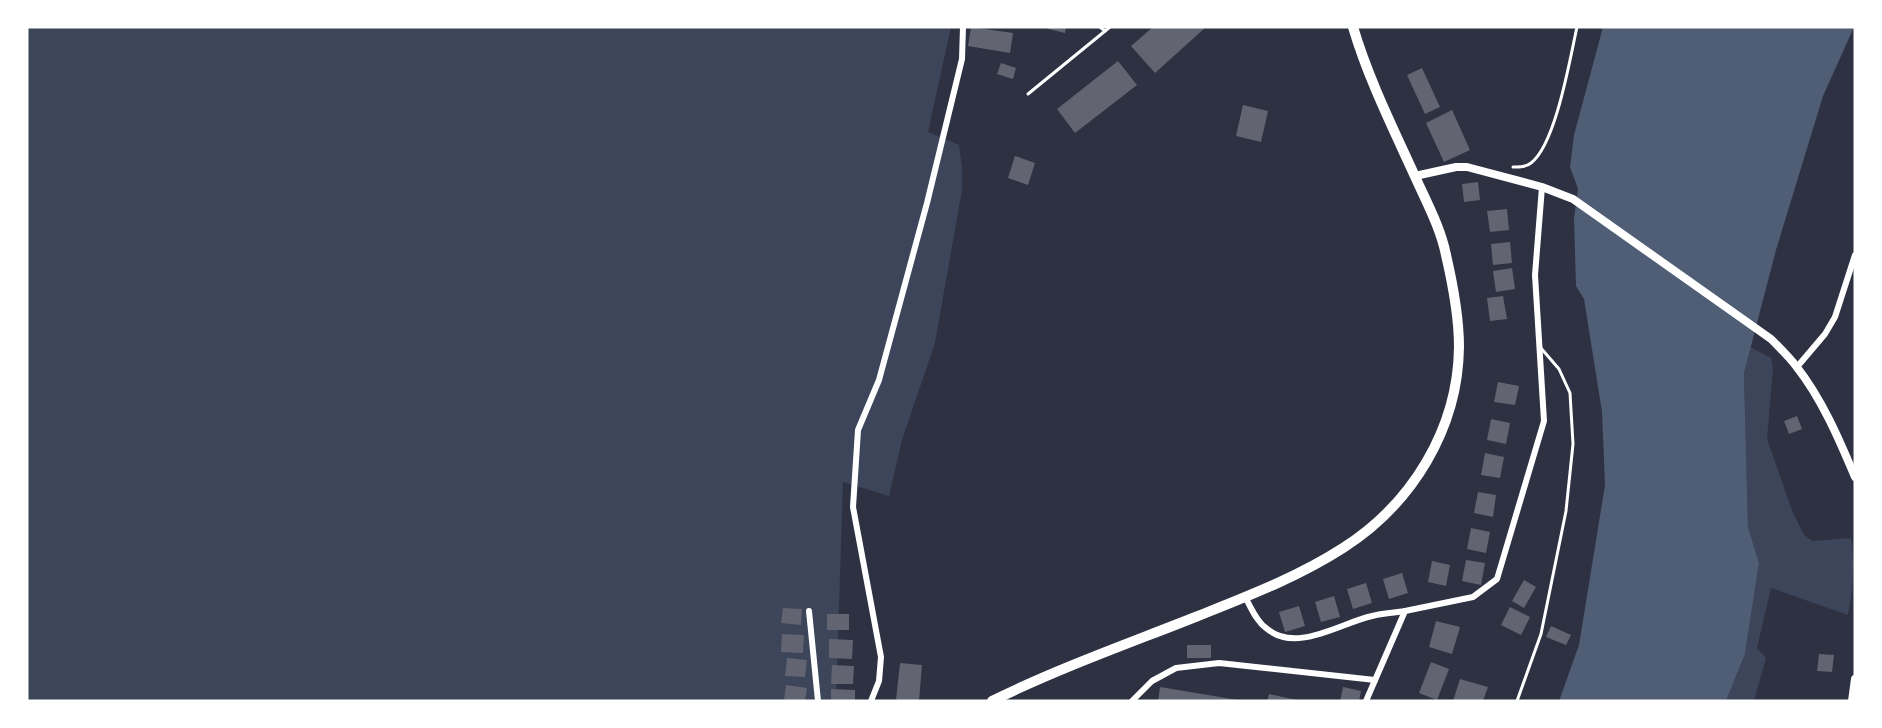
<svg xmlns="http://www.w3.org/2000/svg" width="1882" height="728" viewBox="0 0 1882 728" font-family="'Work Sans',sans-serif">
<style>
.green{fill:#3c4559}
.water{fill:#4f5d75}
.building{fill:#626471}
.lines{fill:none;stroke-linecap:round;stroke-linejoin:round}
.path{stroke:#fff;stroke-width:3}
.service{stroke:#fff;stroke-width:3}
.minor{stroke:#fff;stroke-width:6}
.tertiary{stroke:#fff;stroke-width:8}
.primary{stroke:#fff;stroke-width:10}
</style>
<rect width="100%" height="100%" fill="#2d3142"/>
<g class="green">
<path d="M27,27H951L928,132L959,145L962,167V190L935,343L902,440L889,496L843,482L836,701H27Z"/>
<path d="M1750,347L1771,358L1773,368L1767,439L1793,513L1804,535L1813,541L1851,538C1855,565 1853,589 1848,615L1771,588L1757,648L1766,658L1754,701H1726L1745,654L1759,563L1748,527L1744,373Z"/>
</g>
<path class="water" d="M1603,27H1854L1823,96L1776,250L1744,373L1748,527L1759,563L1745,654L1726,701H1559L1579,645L1605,485L1602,412L1584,299L1576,286L1574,219L1578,189L1570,167L1574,135Z"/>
<g class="building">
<path d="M971,27L1013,33L1010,53L968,46Z"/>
<path d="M1048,27H1066L1065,33L1048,29Z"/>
<path d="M1153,27H1206L1155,73L1131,46Z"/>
<path d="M1118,61L1137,85L1075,133L1057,109Z"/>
<path d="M1001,63L1016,68L1013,79L997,74Z"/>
<path d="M1422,68L1440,107L1425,114L1407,75Z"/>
<path d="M1243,105L1268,111L1261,142L1236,136Z"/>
<path d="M1452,110L1470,150L1444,162L1426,123Z"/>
<path d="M1015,156L1035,163L1028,185L1008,178Z"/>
<path d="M1478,182L1480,200L1464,202L1462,184Z"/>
<path d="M1507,209L1509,230L1490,232L1487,211Z"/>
<path d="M1510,242L1512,263L1493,265L1491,244Z"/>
<path d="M1512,268L1515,289L1496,292L1493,271Z"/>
<path d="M1503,296L1507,319L1490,321L1487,298Z"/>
<path d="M1498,382L1519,386L1515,405L1494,402Z"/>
<path d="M1797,416L1802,429L1789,434L1784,421Z"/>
<path d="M1491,419L1510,423L1506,444L1487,440Z"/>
<path d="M1485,453L1504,457L1500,478L1481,475Z"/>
<path d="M1478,492L1496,495L1493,517L1474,513Z"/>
<path d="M1471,528L1490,532L1486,553L1467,549Z"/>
<path d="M1466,560L1485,563L1481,585L1462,581Z"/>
<path d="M1432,561L1450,565L1446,586L1428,582Z"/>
<path d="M1402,573L1408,593L1389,599L1383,579Z"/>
<path d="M1524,580L1536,587L1524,608L1512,601Z"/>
<path d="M1366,583L1372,603L1353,609L1347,589Z"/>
<path d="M1334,596L1340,617L1321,622L1315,602Z"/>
<path d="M1299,606L1305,626L1285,632L1279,612Z"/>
<path d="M1510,607L1530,617L1521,635L1501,625Z"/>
<path d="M783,608L802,609L801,625L781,623Z"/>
<rect x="827" y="614" width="22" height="16"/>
<path d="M1436,621L1460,627L1452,654L1429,647Z"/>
<path d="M1551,626L1571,635L1566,645L1546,637Z"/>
<path d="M782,634L804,635L803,653L781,652Z"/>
<path d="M829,639L853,640L852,659L829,658Z"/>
<rect x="1187" y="645" width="24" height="13"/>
<path d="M1819,654L1834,655L1832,672L1817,671Z"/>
<path d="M787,658L807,660L805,677L785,676Z"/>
<path d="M1431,662L1449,669L1437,700L1419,693Z"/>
<path d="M900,663L922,665L919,701L896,700Z"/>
<path d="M832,665L854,666L853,684H831Z"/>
<path d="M1460,679L1488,687L1483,701H1453Z"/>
<path d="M786,685L807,688L805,701L784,700Z"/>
<path d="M1160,687L1238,700V701H1158Z"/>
<path d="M1343,687L1361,691L1359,701H1340Z"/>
<path d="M831,689L855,690V701H831Z"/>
<path d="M1269,694L1297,700V701H1267Z"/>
</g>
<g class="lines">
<path class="path" d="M1513,167C1520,167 1526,167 1531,163C1556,144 1570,58 1577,27"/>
<g class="service">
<path d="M1100,27L1105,31"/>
<path d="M1028,94L1110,27"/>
<path d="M1517,701L1541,634L1566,511L1573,444L1570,393L1559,369L1540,347"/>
</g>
<g class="minor">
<path d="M1797,367L1825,334L1835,317L1855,255"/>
<path d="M1245,597C1251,607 1256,621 1266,628C1296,654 1340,623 1372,616C1383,613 1394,613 1405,611"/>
<path d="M809,611L818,701"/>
<path d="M871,701L879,681L881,657L853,507L858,430L879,380L927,203L962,59L963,27"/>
<path d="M1132,701L1152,681L1176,668L1219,663L1375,680"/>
<path d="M1366,701L1405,611L1473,597L1497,579L1544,421L1535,275L1542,187"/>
</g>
<g class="tertiary">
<path d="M1415,176L1456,167H1467L1542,187L1573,199L1771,339C1780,348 1789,357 1796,366C1822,399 1839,439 1855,477"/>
<path d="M1852,701L1855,679"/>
</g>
<path class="primary" d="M992,701C1059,668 1130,643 1198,616C1248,596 1298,577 1343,548C1412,504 1458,429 1459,347C1459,316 1453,285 1446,255C1441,230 1429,207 1418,183C1395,132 1369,81 1353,27"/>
</g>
<rect width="1882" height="728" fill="none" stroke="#ffffff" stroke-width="57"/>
</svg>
